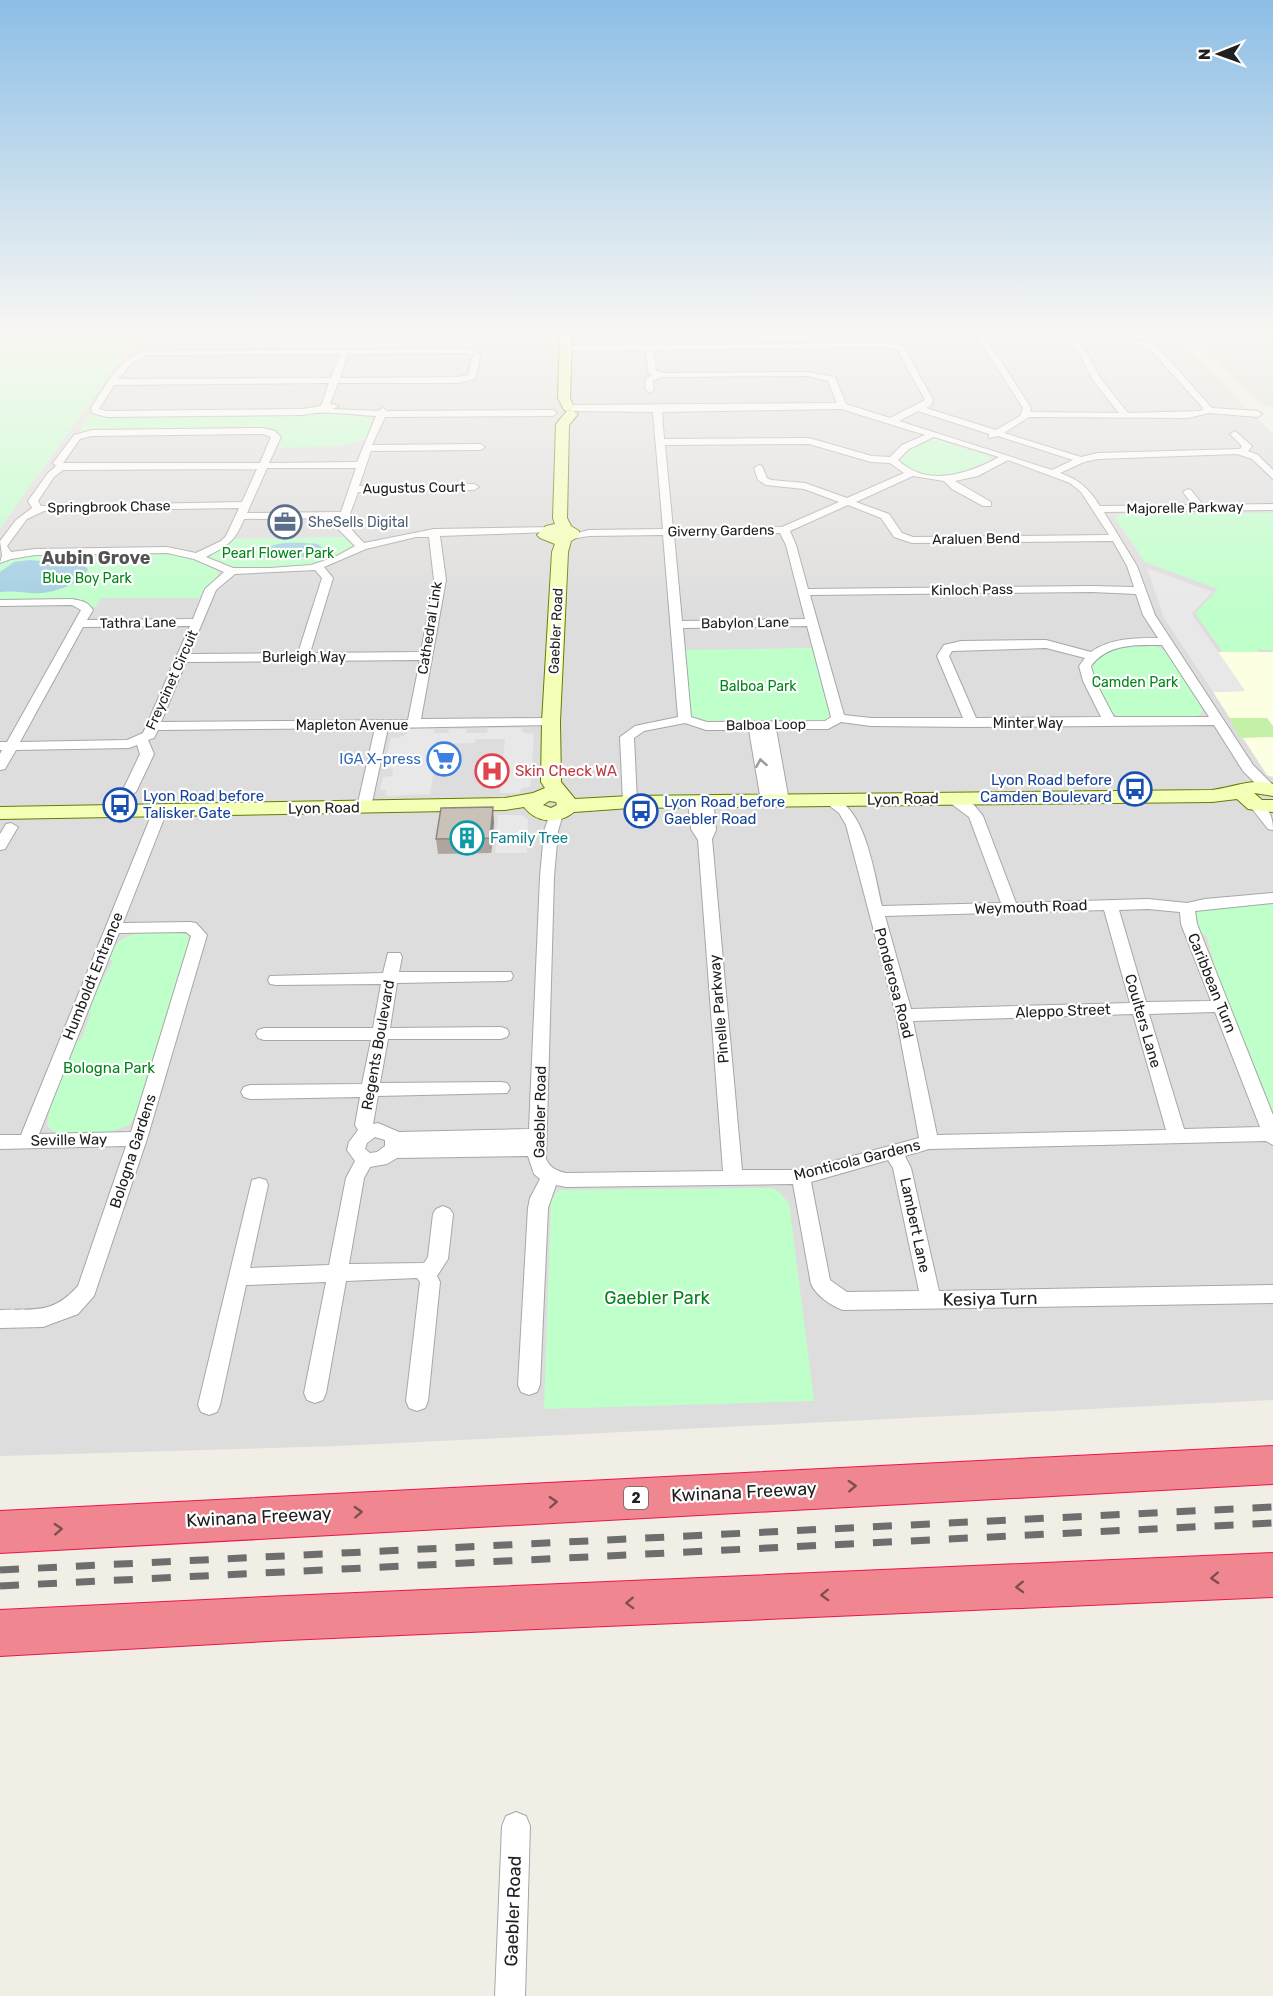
<svg xmlns="http://www.w3.org/2000/svg" width="1273" height="1996" viewBox="0 0 1273 1996" font-family="Rubik,sans-serif">
<style>
.residential{fill:#dedddd}
.education{fill:#fcffe1}
.grass{fill:#c4f0a7}
.park{fill:#bfffca}
.parking{fill:#e8e8e8}
.water{fill:#a2cee3}
.lines{fill:none;stroke-linecap:round;stroke-linejoin:round}
.street-casing{stroke:#a7a7a7;stroke-width:2}
.secondary-casing{stroke:#647e00;stroke-width:2}
.highway-casing{stroke:#ed154a;stroke-width:2}
.street{fill:#fff;fill-rule:evenodd}
.secondary{fill:#f4ffb6;fill-rule:evenodd}
.highway{fill:#f0868f;fill-rule:evenodd}
.rail{stroke:#6e6e6e;stroke-width:7;stroke-dasharray:19 19;stroke-linecap:butt}
.wall{fill:#aea69e}
.shaded-wall{fill:#8d8781}
.building{fill:#cac1b8;stroke:#8d8781;stroke-width:1.5}
.oneway{stroke:#9b9b9b}
.oneway2{stroke:#7e4e52}
.labels{text-anchor:middle;dominant-baseline:central;stroke-width:4.5;stroke-linejoin:round;paint-order:stroke}
.far-street-label{font-size:14px;fill:#202020;stroke:#fff}
.far-service-label{font-size:14px;fill:#4e5e75;stroke:#fff;text-anchor:start}
.far-park-label{font-size:14px;fill:#018519;stroke:#fff}
.shield{fill:#fff;stroke:#636363;stroke-width:1.5}
.shield-label{font-size:14px;font-weight:bold;fill:#202020}
.shop-label{font-size:15px;fill:#366cbe;stroke:#fff;text-anchor:end}
.health-label{font-size:15px;fill:#be3a42;stroke:#fff;text-anchor:start}
.transit-label{font-size:15px;fill:#164399;stroke:#fff;text-anchor:start}
.street-label{font-size:15px;fill:#202020;stroke:#fff}
.culture-label{font-size:15px;fill:#0d838f;stroke:#fff;text-anchor:start}
.park-label{font-size:15px;fill:#018519;stroke:#fff}
.far-district-label{font-size:18px;font-weight:bold;fill:#535353;stroke:#fff}
.near-park-label{font-size:18px;fill:#018519;stroke:#fff}
.near-street-label{font-size:18px;fill:#202020;stroke:#fff}
</style>
<rect width="100%" height="100%" fill="#f1eee5"/>
<g class="residential">
<path d="M749,335H1174L1273,434V1400L338,1446L0,1456V528L134,341Z"/>
<path d="M1191,335H1273V408L1263,406Z"/>
</g>
<path class="education" d="M1218,652H1273V777L1267,775L1213,692L1245,691Z"/>
<path class="grass" d="M1229,718H1267L1273,726V737L1240,738Z"/>
<g class="park">
<path d="M125,336L134,341L0,528V344Z"/>
<path d="M323,410L329,413L372,417L367,439L341,446L275,448L279,435L269,430L82,434L80,431L92,412Z"/>
<path d="M932,438L989,456L992,459C978,477 937,479 916,472C909,470 903,464 897,460L899,453Z"/>
<path d="M1273,513V651L1258,649V652H1223L1195,613L1218,589L1145,562L1115,518L1120,514Z"/>
<path d="M344,537L353,545L352,549C311,573 252,577 209,559L208,556L233,539Z"/>
<path d="M157,553C177,555 202,560 218,572V576L199,598H101L96,607C89,607 86,602 78,601C53,596 26,601 0,602V562L27,555Z"/>
<path d="M1149,644L1165,650L1201,706L1203,711L1199,715L1190,717H1122L1114,714L1109,710L1096,689L1090,669L1091,662L1116,647Z"/>
<path d="M815,648L833,713L828,719L817,722L706,723L690,718L682,650Z"/>
<path d="M1261,902H1273V1132L1261,1099L1266,1095L1247,1046L1239,1042L1218,980L1207,936L1201,933L1195,915L1198,908L1256,905Z"/>
<path d="M177,932L188,935L190,942L136,1114L129,1125L107,1133L64,1135L54,1132L47,1125L51,1101L74,1043L81,1040L91,1013L86,1010L113,961L108,959C118,927 150,933 177,932Z"/>
<path d="M772,1188L778,1191L789,1203L814,1401L544,1409L551,1202L555,1194L560,1190Z"/>
</g>
<g class="parking">
<path d="M1147,568L1212,592L1192,614L1245,691L1213,692L1164,618Z"/>
<path d="M488,728H522V732L534,734L532,764H523L522,767H532L530,787L521,788L520,793H500L505,739H476L475,743L438,744L430,794L386,796V790H380L383,777L392,776L393,769L385,768V765L391,764V761H385L391,738H398L407,734V729H434V733H448L449,729H466V733H487Z"/>
<path d="M498,815H521L528,819L527,853H495Z"/>
</g>
<g class="water">
<path d="M318,544L323,548C308,560 276,562 259,556C267,539 302,543 318,544Z"/>
<path d="M29,560L82,564L88,569C82,583 58,591 43,593C29,594 14,590 0,592V572L14,562Z"/>
</g>
<g class="lines">
<g class="street-casing">
<g id="street">
<path d="M976,335H984L987,340L1149,341L1155,344L1212,408L1258,411L1262,414L1258,417L1209,413L1188,418L1029,417L1004,433L1081,457L1098,453L1240,449L1242,446L1230,434L1235,431L1252,446L1248,451L1258,455L1273,470V479L1252,459L1237,454L1098,459L1084,462L1060,473C1080,480 1089,489 1100,506L1193,505L1183,492L1188,489L1191,490L1203,505L1273,504V510L1104,512L1137,566L1155,615L1253,765L1273,785V792H1264L1243,771L1214,725L972,727L871,726L841,722L828,729H776L789,801L782,805L775,801L762,729L775,801L768,805L761,801L749,730H706L685,723L644,731L634,738L637,802L630,806L625,805L623,802L620,737L635,726L678,717L663,535L589,536L571,539L566,536L589,530L663,529L653,412L572,411L568,408L572,405L837,403L828,381L808,376L661,377L653,381L654,390L650,393L646,390L645,380L652,375L648,372L646,350H565L561,348L562,346L886,343L904,347L933,400L931,405L926,408L996,430L1020,416L1023,408ZM990,344L1072,345L1081,356L1092,379L1119,413L1030,412L1031,408ZM1080,345H1145L1149,348L1203,408L1201,411L1128,413L1100,378L1089,356ZM886,347L897,349L925,400L890,418L846,404L835,377L808,372L664,373L656,371L654,350ZM841,409L925,435L902,445L890,457L872,456L809,438L664,439L662,412ZM918,411L989,434V438L998,436L1073,460L1052,470L899,421ZM934,437L999,457C968,474 927,488 898,460L909,449ZM809,444L871,462L890,463L904,473L847,498L805,483L771,480L767,478L762,466L759,465L754,468L758,480L766,485L804,489L839,502L782,527L673,529L665,445ZM1008,460L1070,483L1081,492L1109,535L913,537L902,533L889,514L856,502L913,476L944,481L952,489L983,506H991V502L955,481L978,476ZM848,505L881,518L894,537L912,543L1113,541L1127,566L1134,587L1092,586L808,589L796,545L790,531ZM780,533L786,545L805,619L682,621L674,535ZM1092,592L1136,594L1143,615L1158,638C1135,638 1110,638 1091,652L1046,640L961,641L944,645L937,656L963,718H871L844,715L810,595ZM807,626L831,717L825,721L707,722L691,717L683,628ZM1162,645L1209,717H1114L1095,681L1091,666C1108,643 1136,645 1162,645ZM1046,648L1085,658L1079,666L1083,681L1101,717L976,718L949,656L952,651Z"/>
<path d="M466,349L481,354L475,379L458,383H338L330,404L339,406L332,409L378,411L383,408L387,411L553,410L557,413L553,416L385,417L372,445L480,444L485,447L480,450L371,451L359,486L474,484L479,487L474,490L358,492C349,520 341,521 364,543L434,529L555,527L556,529L551,532L440,536L446,580L421,719L551,718L556,719L557,722L556,725L388,728L371,807L364,811L357,807L375,728L158,730L154,738L148,740L154,754L136,792L129,796L122,792L140,754L137,745L129,748L16,750L5,769L0,770V754L2,750H0V742H7L81,610L72,605L0,606V600L72,599C82,601 87,601 93,610L87,620L193,619L205,589L224,572L194,559L167,553L35,555L11,559L0,563L2,555L0,541L16,520L32,508L28,501L48,473L56,466L53,463L74,435L92,430L263,428L275,431L281,437L269,463L357,462L376,416C352,415 326,410 303,415L107,417L92,413L91,408C106,386 117,359 145,351ZM466,353L473,355L468,375L458,377L340,378L348,354ZM340,354L331,378L118,379L132,363L146,355ZM329,383L321,406L303,409L107,411L99,409L114,385ZM263,434L271,437L260,463H63L80,439L92,436ZM267,468H356L341,512L247,513ZM257,469L242,502L41,506L38,501L54,477L63,470ZM239,508L226,536L221,541L196,553L167,547L35,549L11,552L7,546L27,519L44,511ZM339,518V530L355,546L335,557L311,565L270,568H233L206,557C228,545 234,543 244,519ZM416,537H429L434,580L421,652L310,653L333,578L324,567L366,549ZM315,570L322,578L298,653L189,654L216,590L235,574ZM190,626L143,733L127,740L20,742L83,627ZM420,660L408,720L161,722L186,662Z"/>
<path d="M949,793L974,805L983,816L1016,903L1148,899L1187,903L1205,899L1273,893V903L1195,911L1197,924L1273,1115V1145L1266,1141L929,1149L905,1156L911,1168L939,1291L1273,1285V1303L843,1310C831,1306 816,1295 811,1284L793,1184L566,1187L556,1185L548,1208L540,1385L537,1392L529,1395L521,1392L518,1385L528,1208L530,1198L540,1179L534,1174L528,1156L397,1158L387,1164L370,1167L364,1178L349,1264L424,1263L428,1257L433,1214L436,1209L443,1206L450,1209L453,1214L448,1259L437,1276L440,1282L428,1401L425,1408L417,1411L409,1408L406,1401L420,1282L417,1278L346,1281L326,1393L323,1400L315,1403L307,1400L304,1393L326,1282L246,1285L220,1405L217,1412L209,1415L201,1412L198,1405L252,1180L259,1178L266,1180L268,1185L250,1268L329,1265L346,1178L355,1161L347,1150L349,1142L358,1130L355,1125L360,1097L250,1099L244,1097L241,1092L244,1087L250,1085L362,1084L371,1040H264L258,1038L256,1034L258,1030L264,1028H373L381,984L276,985L270,984L268,980L270,976L383,973L388,953H400L402,957L399,972H511L513,976L511,980L505,981L397,983L390,1028L501,1027L507,1029L509,1033L507,1037L501,1039H388L380,1083L501,1082L507,1083L510,1088L507,1093L378,1096L373,1124L378,1123L399,1132L529,1129L540,877L544,831L551,811H561L563,814L558,831L554,877L546,1159C550,1168 557,1171 566,1173L723,1171L698,840L691,829L688,801L695,797L702,800L708,797L713,798L716,830L712,839L742,1170H801L919,1138L896,1015L846,825L839,813L822,800L829,796C866,805 874,874 882,906L1001,903L969,817L942,797ZM1148,909L1180,912L1181,924L1211,1001L1146,1002L1119,910ZM1104,910L1130,1003L911,1009L885,916ZM1215,1012L1260,1127L1184,1129L1149,1014ZM1133,1014L1166,1130L937,1135L913,1021ZM375,1137L385,1140V1146L377,1152L370,1153L365,1149L367,1143ZM888,1160L893,1168L919,1291L847,1292L830,1280L811,1182Z"/>
<path d="M1256,801C1269,805 1273,818 1273,830L1268,829L1249,805Z"/>
<path d="M160,807L167,811L123,923L190,922L196,923L207,935L147,1139L94,1296L78,1314L43,1327L0,1328V1310C36,1309 53,1314 78,1286L126,1146L0,1149V1135H21L153,811ZM186,932L191,936L131,1132L39,1134L119,933Z"/>
<path d="M11,823L18,827L5,849L0,850V834L6,824Z"/>
<path d="M516,1812L526,1816L530,1826L525,1996H495L502,1826L506,1816Z"/>
</g>
</g>
<g class="secondary-casing">
<g id="secondary">
<path d="M560,335H572L570,398L574,407L568,411L564,410L558,398Z"/>
<path d="M572,410L578,414L569,425L567,518L571,526L579,531V536L571,541L568,552L560,722L561,782L575,799L630,796L1212,790C1236,787 1249,778 1273,784V796L1254,793L1262,800H1273V812L1248,809L1237,799L1212,802L630,808L574,812C558,825 536,823 524,807L505,810L0,819V807L505,798L533,793L545,788L541,782L542,722L552,552L555,544L540,538L537,535L546,526L555,524L553,518L556,424L567,411ZM549,801L556,802L557,805L551,808L543,805Z"/>
</g>
</g>
<g class="highway-casing">
<g id="highway">
<path d="M1273,1446V1484L0,1553V1511Z"/>
<path d="M1273,1553V1597L287,1640L0,1656V1610L287,1596Z"/>
</g>
</g>
<use href="#street" class="street"/>
<use href="#secondary" class="secondary"/>
<use href="#highway" class="highway"/>
<g class="rail">
<path d="M0,1570L1273,1507"/>
<path d="M0,1586L1273,1523"/>
</g>
</g>
<path class="wall" d="M494,822L491,853L438,854L436,839Z"/>
<path class="shaded-wall" d="M493,807L494,822L491,853L490,838Z"/>
<path class="building" d="M493,807L490,838L436,839L441,808Z"/>
<defs><path id="oneway-chevron" d="M-2-3.5L2.5 0L-2 3.5" fill="none" stroke-width="1.6" stroke-linecap="round" stroke-linejoin="round" transform="scale(1.5)"/></defs>
<use class="oneway" href="#oneway-chevron" transform="translate(761 763) rotate(-100)"/>
<g class="oneway2">
<use href="#oneway-chevron" transform="translate(852 1486) rotate(-3)"/>
<use href="#oneway-chevron" transform="translate(553 1502) rotate(-3)"/>
<use href="#oneway-chevron" transform="translate(358 1512) rotate(-3)"/>
<use href="#oneway-chevron" transform="translate(58 1529) rotate(-3)"/>
<use href="#oneway-chevron" transform="translate(1215 1578) rotate(177)"/>
<use href="#oneway-chevron" transform="translate(1020 1587) rotate(178)"/>
<use href="#oneway-chevron" transform="translate(825 1595) rotate(178)"/>
<use href="#oneway-chevron" transform="translate(630 1603) rotate(178)"/>
</g>
<linearGradient id="sky" x2="0" y2="1"><stop stop-color="#8cbee6"/><stop offset="0.54" stop-color="#f9f7f3"/><stop offset="1" stop-color="#f9f7f3" stop-opacity="0"/></linearGradient>
<rect width="1273" height="615" fill="url(#sky)"/>
<defs>
<g id="office-ring" transform="scale(1.725)"><circle r="9.5" fill="#fff" stroke="#5c6f8a" stroke-width="1.5"/><path d="M-6-3h4V-5.5h4V-3h4V5H-6ZM-1-4.5V-3h2v-1.5ZM-6 0V1H6V0Z" fill="#5c6f8a"/></g>
<g id="supermarket-ring" transform="scale(1.725)"><circle r="9.5" fill="#fff" stroke="#3f7fe0" stroke-width="1.5"/><path d="M-6-5.5h2.5l.6 2H6L4.5 2H-2.5L-4.4-4H-6ZM-1.5 3.2a1.3 1.3 0 1 0 .1 0ZM3 3.2a1.3 1.3 0 1 0 .1 0Z" fill="#3f7fe0"/></g>
<g id="hospital-ring" transform="scale(1.725)"><circle r="9.5" fill="#fff" stroke="#e0444e" stroke-width="1.5"/><path d="M-5-5h3v3.5h4V-5h3V5h-3V1.5h-4V5h-3Z" fill="#e0444e"/></g>
<g id="bus-ring" transform="scale(1.725)"><circle r="9.5" fill="#fff" stroke="#1a4fb4" stroke-width="1.5"/><path d="M-5-6H5V4H4V6H2V4H-2V6H-4V4H-5ZM-3.5-4V0h7V-4ZM-3.5 1.2v1.5H-2V1.2ZM2 1.2v1.5H3.5V1.2Z" fill="#1a4fb4"/></g>
<g id="building-ring" transform="scale(1.725)"><circle r="9.5" fill="#fff" stroke="#0f9aa8" stroke-width="1.5"/><path d="M-4-6H4V6H1V3H-1V6H-4ZM-2.5-4.3h1.7v1.8h-1.7ZM.8-4.3h1.7v1.8H.8ZM-2.5-1h1.7V.8h-1.7ZM.8-1h1.7V.8H.8Z" fill="#0f9aa8"/></g>
</defs>
<g fill-rule="evenodd">
<use href="#office-ring" x="285" y="522"/>
<use href="#supermarket-ring" x="444" y="759"/>
<use href="#hospital-ring" x="492" y="771"/>
<use href="#bus-ring" x="1135" y="789"/>
<use href="#bus-ring" x="120" y="805"/>
<use href="#bus-ring" x="641" y="811"/>
<use href="#building-ring" x="467" y="838"/>
</g>
<g class="labels">
<g class="far-street-label">
<text transform="translate(414 488) rotate(-1)">Augustus Court</text>
<text transform="translate(109 507) rotate(-1)">Springbrook Chase</text>
<text transform="translate(1185 508) rotate(-1)">Majorelle Parkway</text>
<text transform="translate(721 531) rotate(-1)">Giverny Gardens</text>
<text transform="translate(976 539) rotate(-1)">Araluen Bend</text>
<text transform="translate(972 590) rotate(-1)">Kinloch Pass</text>
<text transform="translate(138 623) rotate(-1)">Tathra Lane</text>
<text transform="translate(745 623) rotate(-1)">Babylon Lane</text>
<text transform="translate(430 628) rotate(-81)">Cathedral Link</text>
<text transform="translate(556 631) rotate(-87)">Gaebler Road</text>
<text x="304" y="657">Burleigh Way</text>
<text transform="translate(172 680) rotate(-66)">Freycinet Circuit</text>
<text x="1028" y="723">Minter Way</text>
<text x="352" y="725">Mapleton Avenue</text>
<text transform="translate(766 725) rotate(-1)">Balboa Loop</text>
</g>
<g class="far-service-label">
<text x="308" y="522">SheSells Digital</text>
</g>
<g class="far-park-label">
<text x="278" y="553">Pearl Flower Park</text>
<text x="87" y="578">Blue Boy Park</text>
<text x="1135" y="682">Camden Park</text>
<text x="758" y="686">Balboa Park</text>
</g>
<rect class="shield" x="624" y="1487" width="24" height="22" rx="4.5"/>
<g class="shield-label">
<text x="636" y="1498">2</text>
</g>
<g class="shop-label">
<text x="421" y="759">IGA X-press</text>
</g>
<g class="health-label">
<text x="515" y="771">Skin Check WA</text>
</g>
<g class="transit-label">
<text x="1112" y="780" text-anchor="end">Lyon Road before<tspan x="1112" dy="17">Camden Boulevard</tspan></text>
<text x="143" y="796">Lyon Road before<tspan x="143" dy="17">Talisker Gate</tspan></text>
<text x="664" y="802">Lyon Road before<tspan x="664" dy="17">Gaebler Road</tspan></text>
</g>
<g class="street-label">
<text transform="translate(903 799) rotate(-1)">Lyon Road</text>
<text transform="translate(324 808) rotate(-1)">Lyon Road</text>
<text transform="translate(1031 907) rotate(-2)">Weymouth Road</text>
<text transform="translate(93 976) rotate(-68)">Humboldt Entrance</text>
<text transform="translate(894 983) rotate(75)">Ponderosa Road</text>
<text transform="translate(1212 983) rotate(68)">Caribbean Turn</text>
<text transform="translate(719 1009) rotate(-95)">Pinelle Parkway</text>
<text transform="translate(1063 1011) rotate(-2)">Aleppo Street</text>
<text transform="translate(1143 1021) rotate(74)">Coulters Lane</text>
<text transform="translate(378 1045) rotate(-80)">Regents Boulevard</text>
<text transform="translate(540 1112) rotate(-89)">Gaebler Road</text>
<text transform="translate(69 1140) rotate(-1)">Seville Way</text>
<text transform="translate(133 1151) rotate(-72)">Bologna Gardens</text>
<text transform="translate(857 1160) rotate(-14)">Monticola Gardens</text>
<text transform="translate(915 1225) rotate(78)">Lambert Lane</text>
</g>
<g class="culture-label">
<text x="490" y="838">Family Tree</text>
</g>
<g class="park-label">
<text x="109" y="1068">Bologna Park</text>
</g>
<g class="far-district-label">
<text x="96" y="558">Aubin Grove</text>
</g>
<g class="near-park-label">
<text x="657" y="1298">Gaebler Park</text>
</g>
<g class="near-street-label">
<text transform="translate(990 1299) rotate(-1)">Kesiya Turn</text>
<text transform="translate(744 1492) rotate(-3)">Kwinana Freeway</text>
<text transform="translate(259 1517) rotate(-3)">Kwinana Freeway</text>
<text transform="translate(513 1911) rotate(-88)">Gaebler Road</text>
</g>
</g>
<g transform="translate(1219 54) rotate(269)" stroke="#ffffff" stroke-width="4.5" paint-order="stroke">
<path d="M0-4.5L10 22L0 15L-10 22Z" fill="#202020"/>
<text y="-9" font-size="16" font-weight="bold" text-anchor="middle" fill="#202020">N</text>
</g>
</svg>
